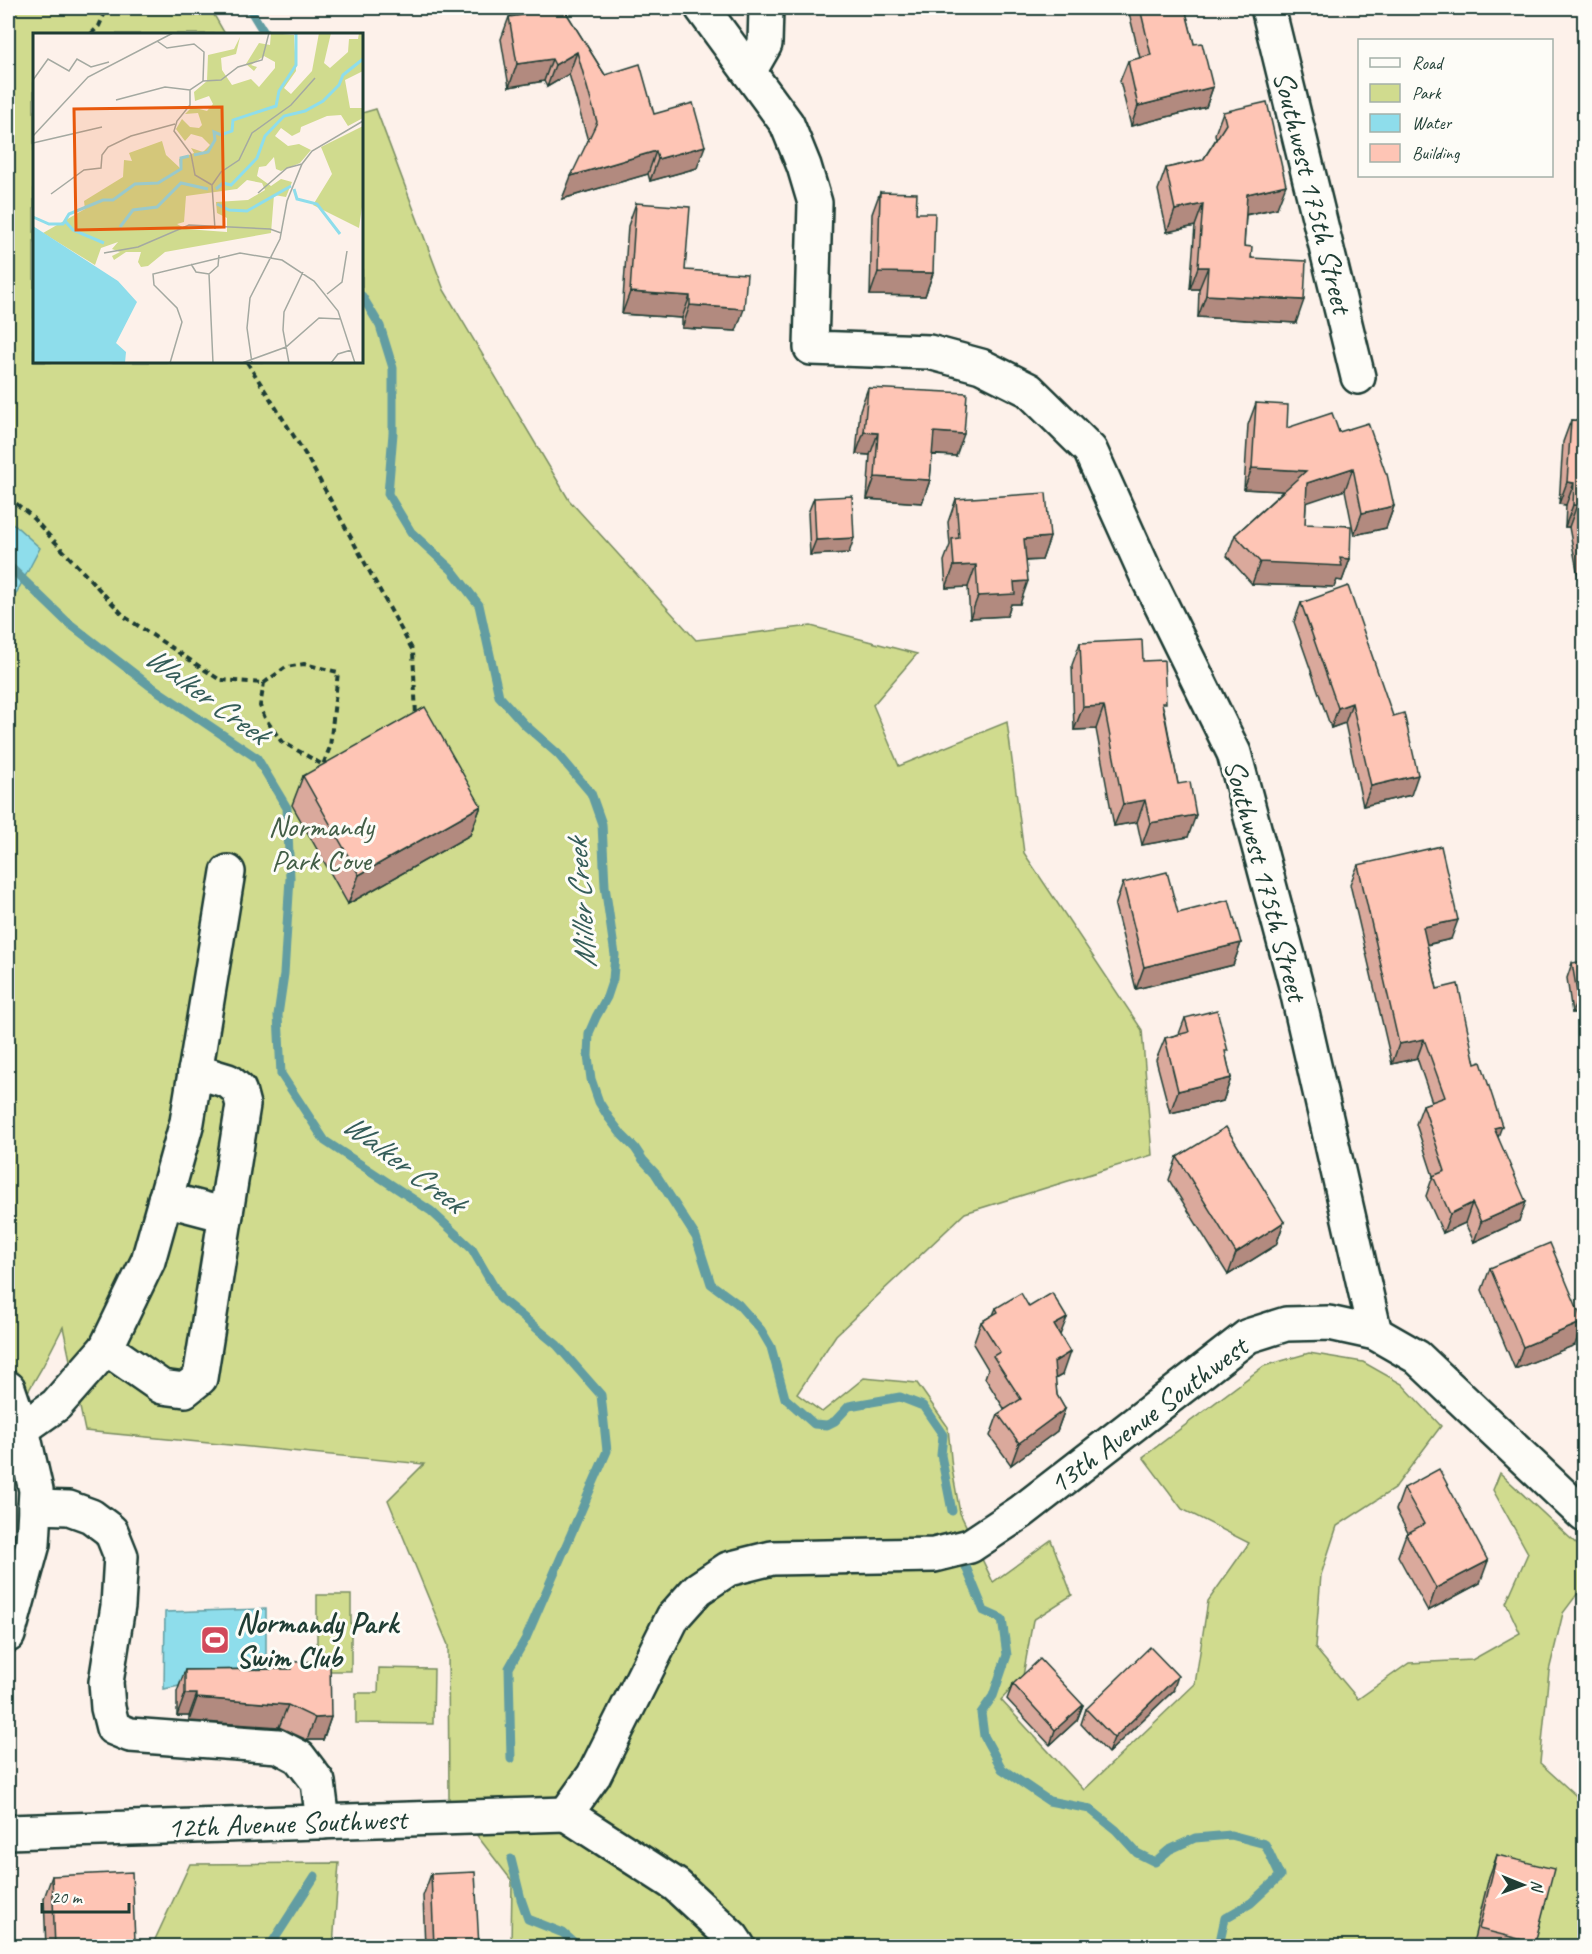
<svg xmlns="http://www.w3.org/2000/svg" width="1592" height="1954" viewBox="0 0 1592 1954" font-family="Caveat,sans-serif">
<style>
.green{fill:#d0db8e;stroke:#788c61;stroke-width:1.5}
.water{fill:#8eddeb;stroke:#629da2;stroke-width:1.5}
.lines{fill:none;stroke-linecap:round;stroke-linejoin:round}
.stream{stroke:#629da2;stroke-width:9}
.minor-casing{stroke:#1f3d34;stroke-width:38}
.path{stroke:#1f3d34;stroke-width:4;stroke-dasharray:6 4.5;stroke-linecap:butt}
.minor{stroke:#fdfcf7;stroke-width:33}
.wall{fill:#daa99c;stroke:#1f3d34;stroke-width:1.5}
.shaded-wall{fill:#b28a7f;stroke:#1f3d34;stroke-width:1.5}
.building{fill:#fec5b5;stroke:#1f3d34;stroke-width:1.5}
.labels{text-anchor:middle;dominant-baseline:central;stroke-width:6;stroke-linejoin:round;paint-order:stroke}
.street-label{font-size:30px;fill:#1f3d34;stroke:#fdfcf7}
.park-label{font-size:30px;fill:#425d46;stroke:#fdfcf7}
.poi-label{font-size:30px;font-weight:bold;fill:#1f3d34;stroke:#fdfcf7;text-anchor:start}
.water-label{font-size:32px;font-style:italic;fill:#355d59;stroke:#fdfcf7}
.inset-river{fill:none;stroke:#8eddeb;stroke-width:3}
.inset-road{fill:none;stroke:#a4a9a1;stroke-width:1.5}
.view{fill:#e8590c;fill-opacity:0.15;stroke:#e8590c;stroke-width:3}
.inset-edge{fill:none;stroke:#1f3d34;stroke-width:3}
</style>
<rect width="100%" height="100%" fill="#fdf1ea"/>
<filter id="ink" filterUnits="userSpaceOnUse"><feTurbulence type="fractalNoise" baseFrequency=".0167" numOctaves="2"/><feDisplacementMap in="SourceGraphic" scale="12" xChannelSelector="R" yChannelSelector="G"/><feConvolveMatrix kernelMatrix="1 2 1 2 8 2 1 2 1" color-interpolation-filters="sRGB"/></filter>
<g filter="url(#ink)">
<g class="green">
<path d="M8,8H210L225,34H34V362H362V113L376,109L444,290L569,500L696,640L811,626L917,654L873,705L899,766L1007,722L1024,853L1142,1030L1152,1155L965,1213L836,1335L797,1394L822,1412L864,1378L917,1383L948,1427L952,1469L960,1513L993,1582L1051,1540L1072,1595L1033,1620L1023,1676L1001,1700L1084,1790L1195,1684L1208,1601L1249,1543L1182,1509L1143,1457L1264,1366L1309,1353L1363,1362L1402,1384L1441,1426L1394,1489L1337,1526L1321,1575L1315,1648L1358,1699L1409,1663L1472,1660L1520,1633L1506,1603L1528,1553L1493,1490L1500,1473L1584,1551V1585L1563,1613L1549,1671L1540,1763L1584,1803V1946H511L512,1881L449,1799L448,1645L388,1500L424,1464L85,1431L63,1327L43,1366L8,1426Z"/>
<rect x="317" y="1595" width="34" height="76"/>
<path d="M379,1668L434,1669L433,1724L356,1723V1693H378Z"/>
<path d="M339,1863L333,1946H152L190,1864Z"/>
</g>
<g class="water">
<path d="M8,519L40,548L8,609Z"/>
<path d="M266,1609V1669L164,1689L165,1612Z"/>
</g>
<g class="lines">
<g class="stream">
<path d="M245,8L251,11L265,34"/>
<path d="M362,296L380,326L393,368V433L388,494L411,532L452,570L479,605L499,696L525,725L558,754L591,793L602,824L605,886L615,955L613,979L607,997L596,1017L589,1033L588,1056L591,1079L599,1102L609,1118L622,1135L635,1148L643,1160L655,1173L696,1237L711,1284L738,1304L761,1330L771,1347L785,1398L814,1424L827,1425L835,1421L849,1406L900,1397L923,1406L943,1435L941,1455L952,1511"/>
<path d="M8,565L66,621L149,685L257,758L287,808L290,878L284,974L278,1015L281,1074L325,1141L431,1211L472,1249L501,1299L557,1345L601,1395L607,1451L526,1638L509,1668L511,1759"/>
<path d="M966,1567L984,1611L1002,1619L1007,1655L993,1696L981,1713L984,1736L1002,1769L1049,1801L1090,1809L1116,1830L1137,1853L1155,1862L1169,1850L1195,1838L1231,1835L1265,1844L1280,1876L1251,1903L1225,1918L1219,1946"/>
<path d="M511,1859L521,1899L528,1919L563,1933L578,1946"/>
<path d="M270,1946L315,1876"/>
</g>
<g class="minor-casing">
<g id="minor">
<path d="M702,8L787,124L804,166L815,203L811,348L929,352L981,366L1029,390L1090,450L1146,574L1234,753L1295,982L1375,1333"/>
<path d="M1268,8L1358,377"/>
<path d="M749,72L765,44L766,8"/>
<path d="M165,1199L226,1215"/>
<path d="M106,1348L162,1387L185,1390L200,1378L243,1105L239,1090L228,1081L195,1071"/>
<path d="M8,1388L22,1429L36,1490L33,1544L8,1635"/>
<path d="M22,1429L56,1405L106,1348L148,1261L187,1122L228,872"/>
<path d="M35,1507L69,1508L91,1516L111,1531L121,1556L118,1606L106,1682L108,1708L113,1728L130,1735L278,1746L299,1757L318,1782L323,1822"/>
<path d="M566,1814L594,1775L673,1617L698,1589L728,1569L772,1558L934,1555L970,1546L1021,1512L1248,1336L1286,1324L1329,1323L1375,1333L1417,1357L1584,1515"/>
<path d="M566,1814L676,1885L732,1937L738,1946"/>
<path d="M8,1832L566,1814"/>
</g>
</g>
<g class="path">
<path d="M91,34L99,26L107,8"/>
<path d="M247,362L307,457L413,651L416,716"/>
<path d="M8,497L29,514L125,617L220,680L264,683L286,667L304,664L338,672L330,747L323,765L281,741L265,718L260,706L264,683"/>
</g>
<use href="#minor" class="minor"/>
</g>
<g class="wall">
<path d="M509,8H566L567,14L605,75L654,114L697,168L650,181L648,174L562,199L588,141L569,74L547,87L544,81L509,87L501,39L509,17L511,16Z"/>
<path d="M1113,8H1185L1194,44L1213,87L1206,107L1131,126L1120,81L1128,61L1140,58L1128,9L1114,12Z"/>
<path d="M1223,112L1277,208L1246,215L1244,246L1296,323L1198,317L1199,289H1190L1195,226L1167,232L1158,190L1166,168L1203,160L1216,139L1215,134Z"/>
<path d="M880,192L933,273L925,296L870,295L872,214Z"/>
<path d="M636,203L685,270L736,331L682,328V318L622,314L628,226Z"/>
<path d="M868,388L956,456L932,455L930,480L922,503L867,499L870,455L856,454L860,410Z"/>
<path d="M1256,403L1287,428L1339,432L1394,506L1386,528L1354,535L1345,490L1306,502L1305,524L1350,559L1342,581L1337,580L1334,587L1252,584L1227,556L1235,535L1283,491L1244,489L1248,425Z"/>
<path d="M1571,420L1584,421V608L1569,527H1565L1566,505L1559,504L1563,442Z"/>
<path d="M814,498L849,553L810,555L808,513Z"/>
<path d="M956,499L1050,537L1042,560L1026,561L1020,604H1011L1007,616L970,618L968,587L946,588L944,561L950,545L948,522Z"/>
<path d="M1301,603L1411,795L1363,806L1345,723L1331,728L1294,622Z"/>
<path d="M1080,643L1143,661L1164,710L1188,837L1142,845L1137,822L1114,826L1096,729L1074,730L1072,665Z"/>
<path d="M303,776L481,806L470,835L348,904L292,805Z"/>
<path d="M1358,865L1451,939L1427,945L1437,989L1475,1064L1498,1137L1519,1221L1474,1242L1465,1223L1443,1233L1426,1196L1433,1176L1416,1124L1423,1105L1432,1102L1417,1058L1392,1064L1350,884Z"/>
<path d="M1123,883L1178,913L1241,943L1233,965L1136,989L1115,906Z"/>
<path d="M1572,963L1584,1012L1572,1013L1567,978Z"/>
<path d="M1185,1018L1226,1056L1231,1078L1223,1101L1170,1113L1156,1060L1165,1038L1179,1034Z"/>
<path d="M1177,1157L1284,1222L1276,1245L1228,1275L1169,1180Z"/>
<path d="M1490,1268L1575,1345L1515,1369L1482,1290Z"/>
<path d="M1029,1307L1060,1336L1062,1375L1055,1379L1057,1395L1065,1409L1057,1431L1011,1465L990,1436L998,1414L1005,1410L985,1378L988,1369L973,1344L981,1322L993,1315L996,1308Z"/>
<path d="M1404,1488L1480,1583L1428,1611L1398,1556L1406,1534L1408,1533L1396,1510Z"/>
<path d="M292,1662L331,1717L323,1740H307L279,1727L189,1721V1716H177V1692L185,1670L289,1669Z"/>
<path d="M1013,1684L1083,1705L1077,1720L1050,1745L1007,1699Z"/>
<path d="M1173,1691L1108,1753L1081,1724L1086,1709Z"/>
<path d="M1497,1855L1535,1943L1534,1947H1472L1489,1877Z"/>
<path d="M431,1874L479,1947H425L423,1896Z"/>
<path d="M52,1876L133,1947H46L44,1898Z"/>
</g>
<g class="shaded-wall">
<path d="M1116,8H1128V9L1114,12Z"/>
<path d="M577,52L569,74L547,87L555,65Z"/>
<path d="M552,59L544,81L509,87L517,64Z"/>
<path d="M1213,87L1206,107L1131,126L1138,106Z"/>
<path d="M705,146L697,168L650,181L658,159Z"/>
<path d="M656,151L648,174L562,199L571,176Z"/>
<path d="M1286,185L1277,208L1239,216L1247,194Z"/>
<path d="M1203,204L1195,226L1167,232L1175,210Z"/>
<path d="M1198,267H1208L1199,289H1190Z"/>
<path d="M878,272L933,273L925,296L870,295Z"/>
<path d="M630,292L690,296L682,318L622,314Z"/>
<path d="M1206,295L1304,300L1296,323L1198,317Z"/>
<path d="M690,305L744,309L736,331L682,328Z"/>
<path d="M864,432L878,433L870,455L856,454Z"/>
<path d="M934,432L964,434L956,456L926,454Z"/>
<path d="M1252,468L1306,471L1298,492L1244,489Z"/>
<path d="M1353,468L1345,490L1300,505L1307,483Z"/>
<path d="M875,477L930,480L922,503L867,499Z"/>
<path d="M1567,482L1574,483L1566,505L1559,504Z"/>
<path d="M1573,505H1577L1569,527H1565Z"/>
<path d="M1394,506L1386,528L1354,535L1362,513Z"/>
<path d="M1050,537L1042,560L1016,561L1024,539Z"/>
<path d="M854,538L849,553L810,555L816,540Z"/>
<path d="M1340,558L1350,559L1342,581L1337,580L1334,587L1252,584L1260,562Z"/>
<path d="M976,565L968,587L946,588L954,566Z"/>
<path d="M1028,581L1020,604H1011L1007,616L970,618L978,596L1014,582Z"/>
<path d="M1352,703L1345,723L1331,728L1338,708Z"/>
<path d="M1104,706L1096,729L1074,730L1083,707Z"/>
<path d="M1418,775L1411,795L1363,806L1371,786Z"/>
<path d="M1145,800L1137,822L1114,826L1123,804Z"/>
<path d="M481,806L470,835L348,904L359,875Z"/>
<path d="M1196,815L1188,837L1142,845L1150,823Z"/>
<path d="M1458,920L1451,939L1416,947L1423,927Z"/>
<path d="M1241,943L1233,965L1136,989L1144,967Z"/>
<path d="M1584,997V1012L1572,1013L1578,998Z"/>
<path d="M1424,1039L1417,1058L1392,1064L1399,1044Z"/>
<path d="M1231,1078L1223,1101L1170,1113L1178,1091Z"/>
<path d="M1502,1126L1495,1145L1494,1128Z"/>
<path d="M1526,1202L1519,1221L1474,1242L1481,1222Z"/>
<path d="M1472,1203L1465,1223L1443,1233L1450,1214Z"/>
<path d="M1284,1222L1276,1245L1228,1275L1236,1253Z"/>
<path d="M1067,1318L1058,1340L1054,1325Z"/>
<path d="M1583,1322L1575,1345L1515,1369L1523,1347Z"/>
<path d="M1070,1352L1062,1375L1046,1384L1054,1362Z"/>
<path d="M1065,1409L1057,1431L1011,1465L1019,1443Z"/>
<path d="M1488,1561L1480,1583L1428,1611L1436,1588Z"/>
<path d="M1178,1676L1173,1691L1108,1753L1114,1738Z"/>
<path d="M185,1694H197L189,1716H177Z"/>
<path d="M197,1698L288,1705L279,1727L189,1721Z"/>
<path d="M1083,1705L1077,1720L1050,1745L1055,1730Z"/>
<path d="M331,1717L323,1740H307L315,1718Z"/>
<path d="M135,1941L133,1947H113L115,1942Z"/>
</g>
<g class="building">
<path d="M521,8H566L567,14L605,75L640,64L654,114L693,103L705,146L658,159L656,151L571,176L597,122L577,52L555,65L552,59L517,64L509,17L522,15Z"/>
<path d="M1140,8H1185L1194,44L1202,43L1213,87L1138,106L1128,61L1151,55Z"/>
<path d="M1267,102L1286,185L1247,194L1244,246L1252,247L1251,258L1306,261L1304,300L1206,295L1208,267H1198L1203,204L1175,210L1166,168L1203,160L1226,124L1223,112Z"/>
<path d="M880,192L917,193L916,213H935L933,273L878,272Z"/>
<path d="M636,203L690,207L685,270L747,274L744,309L690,305V296L630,292Z"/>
<path d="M868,388L967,393L964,434L934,432L930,480L875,477L878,433L864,432Z"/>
<path d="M1256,403L1288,405L1287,428L1332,413L1339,432L1368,423L1386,474H1387L1394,506L1362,513L1353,468L1307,483L1305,524L1351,526L1350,559L1340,558L1342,566L1260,562L1235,535L1306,471L1252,468Z"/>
<path d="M1571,420L1584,421V544L1577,505H1573L1574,483L1567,482Z"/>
<path d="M1046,493L1050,537L1024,539L1028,581L1014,582L1015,594L978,596L976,565L954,566L952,539L959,538L956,499Z"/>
<path d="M852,496L854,538L816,540L814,498Z"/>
<path d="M1348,586L1393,716L1404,713L1418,775L1371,786L1352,703L1338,708L1301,603Z"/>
<path d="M1142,640L1143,661L1164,660L1166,703H1162L1178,784L1190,782L1196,815L1150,823L1145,800L1123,804L1104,706L1083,707L1080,643Z"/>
<path d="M425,707L481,806L359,875L303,776Z"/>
<path d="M1441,846L1458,920L1423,927L1437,989L1458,984L1475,1064L1481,1062L1502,1126L1494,1128L1526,1202L1481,1222L1472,1203L1450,1214L1433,1176L1445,1171L1423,1105L1445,1097L1424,1039L1399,1044L1358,865Z"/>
<path d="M1167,872L1178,913L1229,900L1241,943L1144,967L1123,883Z"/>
<path d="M1584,961V997L1578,998L1572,963Z"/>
<path d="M1217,1010L1228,1051H1225L1231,1078L1178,1091L1165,1038L1189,1032L1185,1018Z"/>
<path d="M1226,1127L1284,1222L1236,1253L1177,1157Z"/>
<path d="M1550,1243L1583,1322L1523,1347L1490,1268Z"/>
<path d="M1021,1293L1029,1307L1052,1293L1067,1318L1054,1325L1070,1352L1054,1362L1057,1395L1065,1409L1019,1443L998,1414L1021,1399L993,1356L1000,1352L981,1322L998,1312L996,1308Z"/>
<path d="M1439,1469L1488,1561L1436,1588L1406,1534L1424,1524L1404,1488Z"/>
<path d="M1150,1647L1178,1676L1114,1738L1086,1709Z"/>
<path d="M1040,1659L1083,1705L1055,1730L1013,1684Z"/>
<path d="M330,1661L331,1717L315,1718L288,1705L197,1698V1694H185V1670L292,1669V1662Z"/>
<path d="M1497,1855L1554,1869L1535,1943L1479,1929Z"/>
<path d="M132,1872L135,1941L115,1942V1947H55L52,1876Z"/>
<path d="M475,1872L479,1947H434L431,1874Z"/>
</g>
</g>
<defs>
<g id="stadium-square" transform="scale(1.5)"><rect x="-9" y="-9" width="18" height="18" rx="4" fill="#d1495b" stroke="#fdfcf7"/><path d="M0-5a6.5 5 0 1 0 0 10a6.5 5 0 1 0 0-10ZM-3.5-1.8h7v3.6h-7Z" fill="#fff"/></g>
</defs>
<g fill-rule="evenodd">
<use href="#stadium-square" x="215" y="1640"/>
</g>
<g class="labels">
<g class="street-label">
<text transform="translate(1313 192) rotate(76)">Southwest 175th Street</text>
<text transform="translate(1266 880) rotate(75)">Southwest 175th Street</text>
<text transform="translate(1148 1415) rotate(-37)">13th Avenue Southwest</text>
<text transform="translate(287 1823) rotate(-2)">12th Avenue Southwest</text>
</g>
<g class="park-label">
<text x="321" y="826">Normandy<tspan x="321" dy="34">Park Cove</tspan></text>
</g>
<g class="poi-label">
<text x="236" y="1623">Normandy Park<tspan x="236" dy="34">Swim Club</tspan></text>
</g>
<g class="water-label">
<text transform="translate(207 695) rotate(36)">Walker Creek</text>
<text transform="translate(581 904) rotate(-94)">Miller Creek</text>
<text transform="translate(404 1163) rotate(37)">Walker Creek</text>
</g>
</g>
<g transform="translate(33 33)">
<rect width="330" height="330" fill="#fdf1ea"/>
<path d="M238,0L261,2L263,38L251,55L258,61L279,38L286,0H298L291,30L297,35L315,19L316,6H325L326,0H330V38L312,47L317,75H330V85L315,93L308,82L294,83L268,94L267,99L259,103L248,95L242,103L255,113L266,111L278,117L267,130L248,138L243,136L241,124L233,133L226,134L224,143L238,153L248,146L259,149L253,164L241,162L238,200L132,219L115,233L108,234L105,229L108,219H93L81,227L79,223L87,219L79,216L85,209L68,215L62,232L10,200L52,176L51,168L90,144L91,127L99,128L96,120L129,108L133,122L147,135L146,126L161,120L158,115L170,119L177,112L169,104L158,101L152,108L143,96L149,86L157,94L166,95L169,92L165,80L152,81L159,74L174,78L180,71L176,63L162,68L161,59L174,48L175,22L201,16L207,4L203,21L188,25L189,37L199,52L218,46L226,54L242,35V29L231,23L218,32L224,34L221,38L213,31L226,10L237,12ZM214,147L229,150L232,157L215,167L183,169L184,180L194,185V199L153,196L144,191L151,189L153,163L204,156ZM330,93V167L326,195L280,172L299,141L288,114Z" fill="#d0db8e" fill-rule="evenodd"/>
<path d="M0,193L85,248L104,269L83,310L93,319L92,330H0Z" fill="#8eddeb"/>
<path class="inset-river" d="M161,122L175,119L182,107L181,99L188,102L199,98L200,87L243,73L246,58L263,32V1M183,156L190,150L198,152L224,125L232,103L251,83L272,78L290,68L306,52L310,42L330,26M261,156L264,166L284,171L307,201M184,171L196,177L214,178L258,153M0,184L16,191H30L36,181L70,167H80L102,151L125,150L148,136V125L156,123M32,188L40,197L71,210M87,194L100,177L124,174L148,150L175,156"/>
<path class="inset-road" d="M124,8L134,15L161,11L171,19L170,48L157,57V72L144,88L141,98L158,121L162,142L179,152M0,47L15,26L36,38L44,26L58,34L76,29M170,48L188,47L205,34L229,27L236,0M83,67L132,54L157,57M0,103L55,44L140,0M0,110L69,94M179,152L188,139L206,127L219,100L258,72L282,45M179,152L182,196M225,160L254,135L269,131M18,161L51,137L68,135L69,122L75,114L98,103L142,91M71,220L105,214L156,192L237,196L248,200M158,231L163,239L176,241L185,233L186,222M176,241L180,330M294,261L309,249L314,218M137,330L149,289L144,275L121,252L120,241L207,220L249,227L281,248L305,278L322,330M209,330L253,314L286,285L308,286M219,330L214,295L217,265L247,206L254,168L269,131L279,118L330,88M256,330L250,297L251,279L270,239M298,330L305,321L318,317"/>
<path class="view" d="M189,74L191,194L43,197L41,76Z"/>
<rect width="330" height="330" class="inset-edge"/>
</g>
<rect width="1592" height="1954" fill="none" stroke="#fdfcf7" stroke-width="30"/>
<rect x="15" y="15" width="1562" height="1924" fill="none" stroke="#1f3d34" stroke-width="2" filter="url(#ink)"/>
<rect x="1358" y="39" width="195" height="138" fill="#fdfcf7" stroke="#a4b0a9" stroke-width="1.5"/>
<rect x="1370" y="58" width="30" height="9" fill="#fdfcf7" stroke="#a4b0a9" stroke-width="1.5"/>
<text x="1412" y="69" font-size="18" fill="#1f3d34">Road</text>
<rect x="1370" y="84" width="30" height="18" fill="#d0db8e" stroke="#a4b0a9" stroke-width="1.5"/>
<text x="1412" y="99" font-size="18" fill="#1f3d34">Park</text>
<rect x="1370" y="114" width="30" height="18" fill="#8eddeb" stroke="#a4b0a9" stroke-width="1.5"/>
<text x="1412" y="129" font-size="18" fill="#1f3d34">Water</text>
<rect x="1370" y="144" width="30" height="18" fill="#fec5b5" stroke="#a4b0a9" stroke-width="1.5"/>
<text x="1412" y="159" font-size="18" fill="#1f3d34">Building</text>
<g transform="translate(1523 1885) rotate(91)" stroke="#fdfcf7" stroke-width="4.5" paint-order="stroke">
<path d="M0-4.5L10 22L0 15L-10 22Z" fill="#1f3d34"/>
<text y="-9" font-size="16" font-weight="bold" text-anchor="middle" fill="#1f3d34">N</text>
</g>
<path d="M42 1903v9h87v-9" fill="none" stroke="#1f3d34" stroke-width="3"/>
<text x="51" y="1903" font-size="18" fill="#1f3d34" stroke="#fdfcf7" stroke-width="4.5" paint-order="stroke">20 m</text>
</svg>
